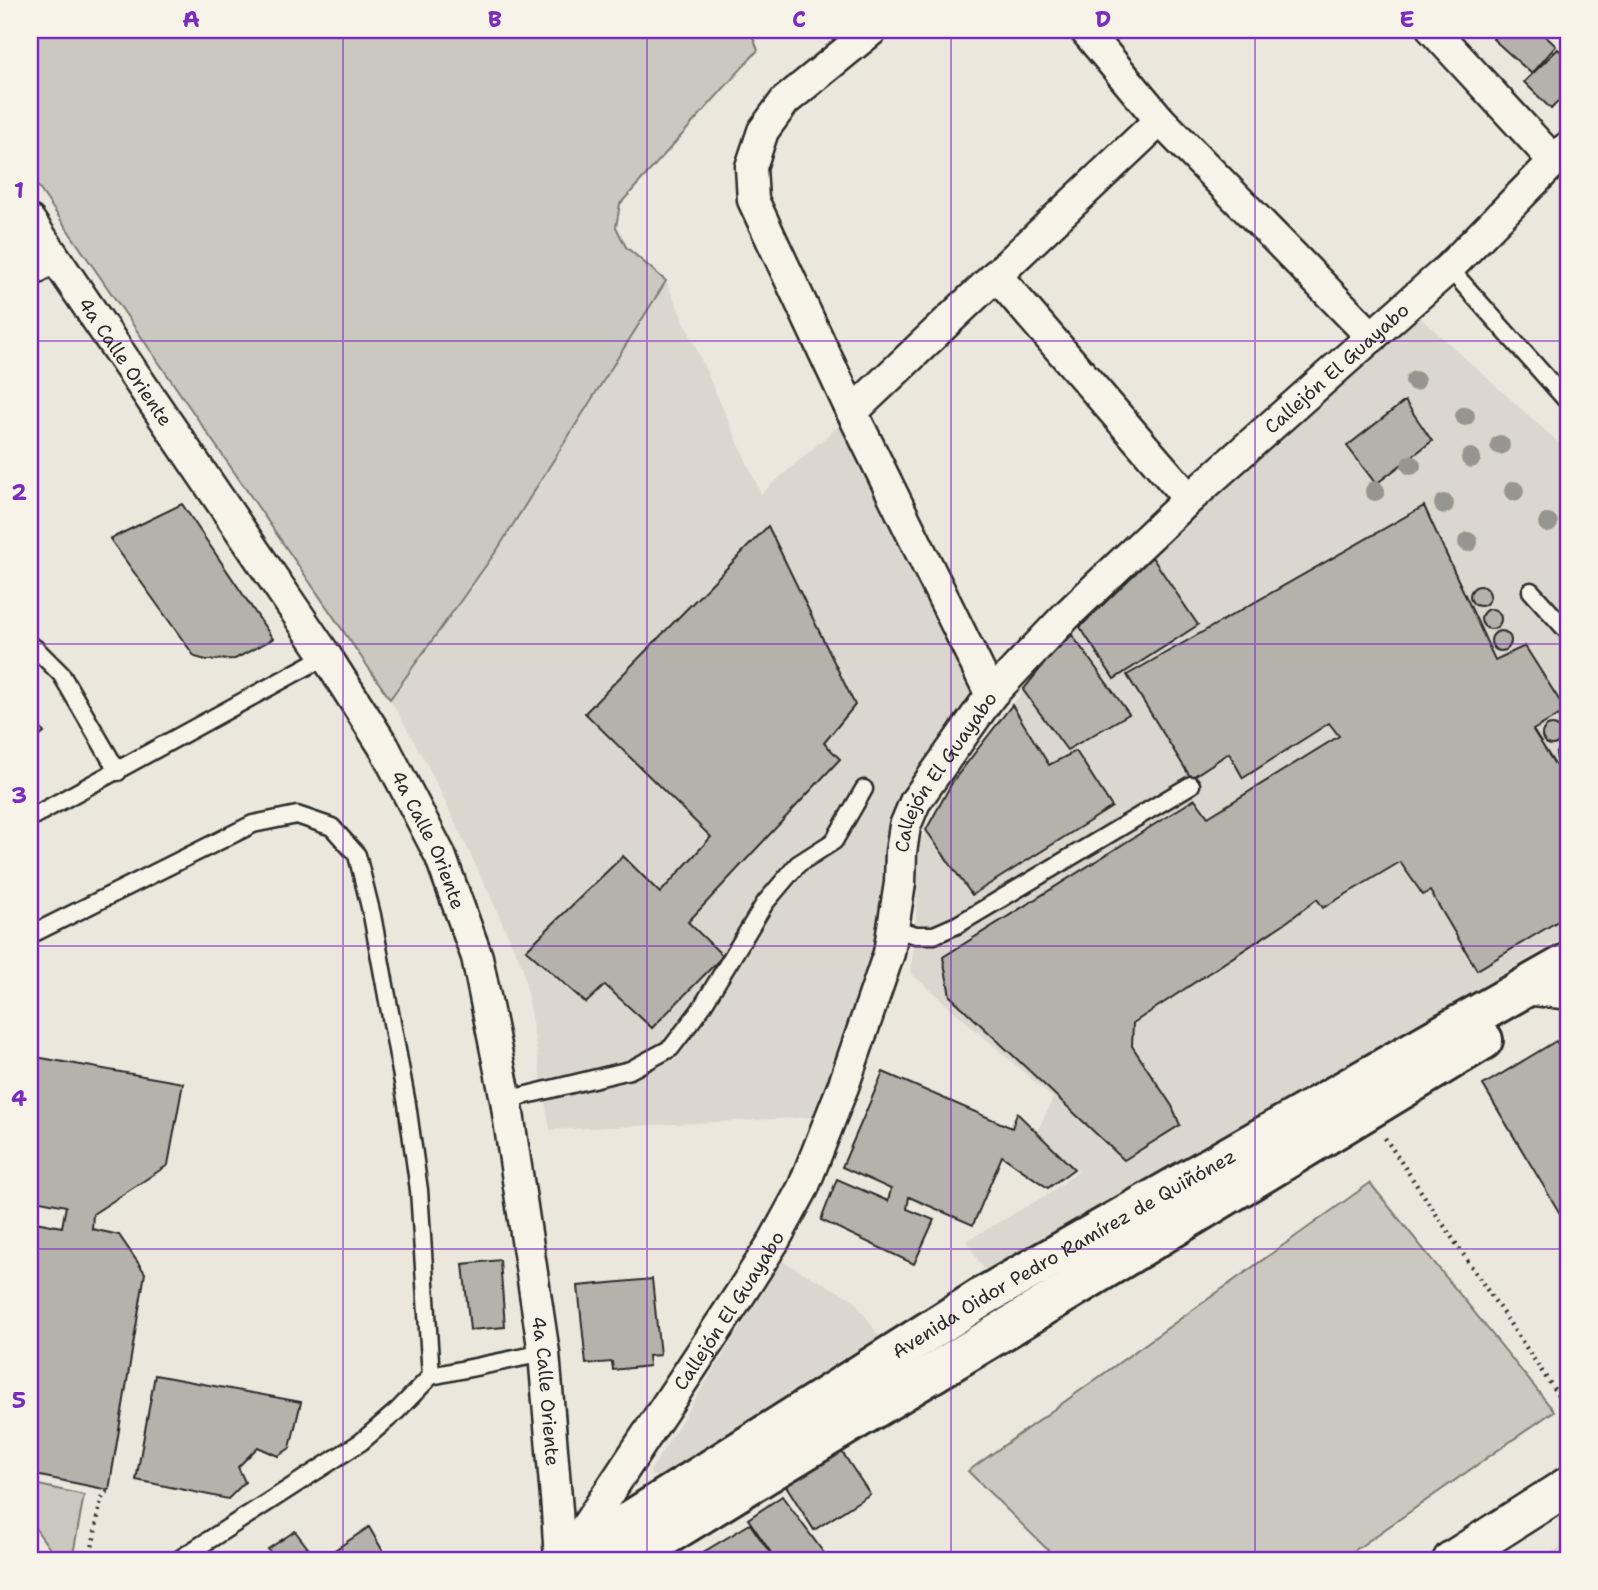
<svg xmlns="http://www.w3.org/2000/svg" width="1598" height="1590" viewBox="0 0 1598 1590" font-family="'Shantell Sans',sans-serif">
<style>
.built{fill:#dbd7ce}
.green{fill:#cbc8bf;stroke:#7b7a75;stroke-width:2}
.building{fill:#b5b2ab;stroke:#2b2b2b;stroke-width:2}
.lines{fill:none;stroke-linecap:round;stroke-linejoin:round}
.service-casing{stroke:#2b2b2b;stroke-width:21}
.minor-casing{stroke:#2b2b2b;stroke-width:35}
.tertiary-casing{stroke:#2b2b2b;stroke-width:42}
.primary-casing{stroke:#2b2b2b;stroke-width:44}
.path{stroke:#2b2b2b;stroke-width:4.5;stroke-dasharray:2 5;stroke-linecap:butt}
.service{stroke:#f7f3e8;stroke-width:16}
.minor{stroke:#f7f3e8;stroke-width:30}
.tertiary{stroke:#f7f3e8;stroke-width:37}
.primary{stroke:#f7f3e8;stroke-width:38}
.tree{fill:#97958f}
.grid{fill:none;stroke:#7b2cbf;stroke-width:2;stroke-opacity:0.55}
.labels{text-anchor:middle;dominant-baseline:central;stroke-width:5;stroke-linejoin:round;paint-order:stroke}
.street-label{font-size:19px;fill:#2b2b2b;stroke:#f7f3e8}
.neatline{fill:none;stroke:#7b2cbf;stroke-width:2.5}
.grid-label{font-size:23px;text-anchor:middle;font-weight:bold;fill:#7b2cbf}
</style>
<rect width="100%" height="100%" fill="#ebe7dd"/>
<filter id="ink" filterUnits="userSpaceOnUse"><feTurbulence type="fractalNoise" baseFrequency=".0143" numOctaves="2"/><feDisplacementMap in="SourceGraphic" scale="14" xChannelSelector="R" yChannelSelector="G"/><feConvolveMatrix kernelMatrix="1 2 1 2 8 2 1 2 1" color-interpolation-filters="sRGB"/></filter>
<g filter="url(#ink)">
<g class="built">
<path d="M666,281L761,494L843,422L974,693L902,799L887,829L882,903L867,977L854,1027L816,1117L550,1130L523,968L486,887L427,764L390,699L497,549Z"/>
<path d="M1416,314L1568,451V935L1365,1057L1147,1180L987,1274L966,1241L1050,1193L1078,1171L1037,1132L1053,1098L911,973L916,916L919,844L953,781L1052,654L1208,505Z"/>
<path d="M782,1261L854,1300L879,1336L659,1476H652L650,1471Z"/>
<path d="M1568,1541V1560H1541Z"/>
</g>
<g class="green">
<path d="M30,30H750L758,50L620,204L616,227L626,247L666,281L497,550L390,699L30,175Z"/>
<path d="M1370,1183L1554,1411L1341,1560H1058L968,1471Z"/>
<path d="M30,1483L84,1495L72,1560H58L30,1521Z"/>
</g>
<g class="building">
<path d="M1501,30H1539L1556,46L1532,74L1493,39Z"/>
<path d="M1558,49L1568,59V91L1551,109L1524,82Z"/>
<path d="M1405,401L1432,441L1376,484L1347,446Z"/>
<path d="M182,504L273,639L235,659L206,660L195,657L110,539Z"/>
<path d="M1424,506L1495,660L1525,646L1566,711L1533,730L1568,785V915L1477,970L1430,891L1423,895L1400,862L1323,908L1317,899L1288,921L1133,1023L1132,1046L1172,1106L1180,1125L1124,1160L950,996L943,957L1195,799L1208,817L1339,736L1329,723L1243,778L1229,753L1191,778L1127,675Z"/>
<path d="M768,526L855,705L824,743L840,759L688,922L723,956L652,1028L605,985L586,1003L526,950L623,856L660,893L711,837L585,713Z"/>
<path d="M1152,557L1198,625L1114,679L1080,627Z"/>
<circle cx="1480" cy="596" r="10"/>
<circle cx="1491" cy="619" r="10"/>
<circle cx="1501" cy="641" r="10"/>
<path d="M1072,635L1129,714L1067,750L1023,690L1052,654Z"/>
<path d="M1012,705L1049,765L1076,751L1112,807L972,895L926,830L953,781Z"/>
<path d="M30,711L44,733L30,744Z"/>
<circle cx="1552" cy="735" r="10"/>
<path d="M1568,745V765H1565L1557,760L1556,754L1561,746Z"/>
<path d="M1556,1041L1568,1058V1227L1483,1085Z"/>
<path d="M30,1056L183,1083L168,1165L93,1214L92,1229L119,1235L145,1273L109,1490L30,1474V1221L62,1227L66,1206L30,1199Z"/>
<path d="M883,1072L1012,1128L1017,1113L1074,1169L1048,1188L1002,1156L973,1225L909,1197L907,1209L934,1220L914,1264L821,1220L837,1179L888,1201L891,1189L842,1167Z"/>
<path d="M500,1260L505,1327L470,1330L463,1264Z"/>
<path d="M652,1279L660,1355L648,1356L649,1366L613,1370L612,1362L586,1364L578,1286Z"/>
<path d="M155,1375L301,1402L290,1448L278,1456L258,1447L238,1467L245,1482L228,1499L136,1480Z"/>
<path d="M840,1449L870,1494L814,1530L785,1484Z"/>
<path d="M782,1496L829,1560H776L748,1519Z"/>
<path d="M750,1524L775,1560H690Z"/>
<path d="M369,1527L388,1560H320Z"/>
<path d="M295,1531L317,1560H275L268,1549Z"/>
</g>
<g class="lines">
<g class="service-casing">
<g id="service">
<path d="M1449,268L1568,402"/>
<path d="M1531,591L1568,632"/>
<path d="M30,645L35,648L61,674L118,772"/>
<path d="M30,818L326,656"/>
<path d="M894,929L916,935H934L957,925L1191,785"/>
<path d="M30,935L253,824L297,815L332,827L357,855L372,915L407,1104L419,1190L431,1376"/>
<path d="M506,1100L630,1070L671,1048L700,1010L765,903L798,864L834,841L864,789"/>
<path d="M178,1560L361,1442L397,1411L431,1376L544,1353"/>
</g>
</g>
<g class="minor-casing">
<g id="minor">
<path d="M872,30L785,101L763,131L751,167L753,200L852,412L991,695"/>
<path d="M1085,30L1160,120L1372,337"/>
<path d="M1433,30L1553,160"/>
<path id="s1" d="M30,221L326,656L384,747L440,855L477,957L506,1100L544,1353L557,1510L560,1560"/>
<path d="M30,272L53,257"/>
<path d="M996,275L1189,499"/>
<path d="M852,412L1160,120"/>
<path id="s2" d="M564,1560L739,1296L774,1241L803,1188L844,1084L889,953L900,883L901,852L905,826L915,802L991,695L1066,616L1189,499L1449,268L1568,147"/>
</g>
</g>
<g class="tertiary-casing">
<g id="tertiary">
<path d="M1529,986L1568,990"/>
<path d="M1452,1560L1568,1486"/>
</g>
</g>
<g class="primary-casing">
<g id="primary">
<path id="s3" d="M568,1560L984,1296L1568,963"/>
<path d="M626,1560L766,1474L1483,1040"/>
</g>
</g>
<g class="path">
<path d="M1385,1138L1568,1410"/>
<path d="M90,1560L101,1499L109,1490"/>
</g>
<use href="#service" class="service"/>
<use href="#minor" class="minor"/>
<use href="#tertiary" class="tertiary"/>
<use href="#primary" class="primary"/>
</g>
<g class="tree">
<circle cx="1415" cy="381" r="10"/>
<circle cx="1465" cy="416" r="10"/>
<circle cx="1500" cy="445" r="10"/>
<circle cx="1471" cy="458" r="10"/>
<circle cx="1411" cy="465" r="10"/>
<circle cx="1375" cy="491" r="10"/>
<circle cx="1514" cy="491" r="10"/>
<circle cx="1444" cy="504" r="10"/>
<circle cx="1548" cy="523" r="10"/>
<circle cx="1468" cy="542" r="10"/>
</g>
</g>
<path class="grid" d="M343,30V1560M647,30V1560M951,30V1560M1255,30V1560M30,341H1568M30,644H1568M30,946H1568M30,1249H1568"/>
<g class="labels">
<g class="street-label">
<text stroke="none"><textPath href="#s1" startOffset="170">4a Calle Oriente</textPath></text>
<text stroke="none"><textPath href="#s2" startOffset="1454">Callejón El Guayabo</textPath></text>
<text stroke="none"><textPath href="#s2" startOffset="887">Callejón El Guayabo</textPath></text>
<text stroke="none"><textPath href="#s1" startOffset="737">4a Calle Oriente</textPath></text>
<text stroke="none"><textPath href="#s3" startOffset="583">Avenida Oidor Pedro Ramírez de Quiñónez</textPath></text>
<text stroke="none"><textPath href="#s2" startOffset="299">Callejón El Guayabo</textPath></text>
<text stroke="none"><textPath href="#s1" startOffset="1304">4a Calle Oriente</textPath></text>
</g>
</g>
<rect width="1598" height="1590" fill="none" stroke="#f7f3e8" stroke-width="77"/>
<rect x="38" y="38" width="1522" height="1514" class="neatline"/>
<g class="grid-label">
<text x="191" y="27">A</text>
<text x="495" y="27">B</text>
<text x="799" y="27">C</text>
<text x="1103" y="27">D</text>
<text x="1407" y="27">E</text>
<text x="19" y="198">1</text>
<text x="19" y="500">2</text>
<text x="19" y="803">3</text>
<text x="19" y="1106">4</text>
<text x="19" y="1408">5</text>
</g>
</svg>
